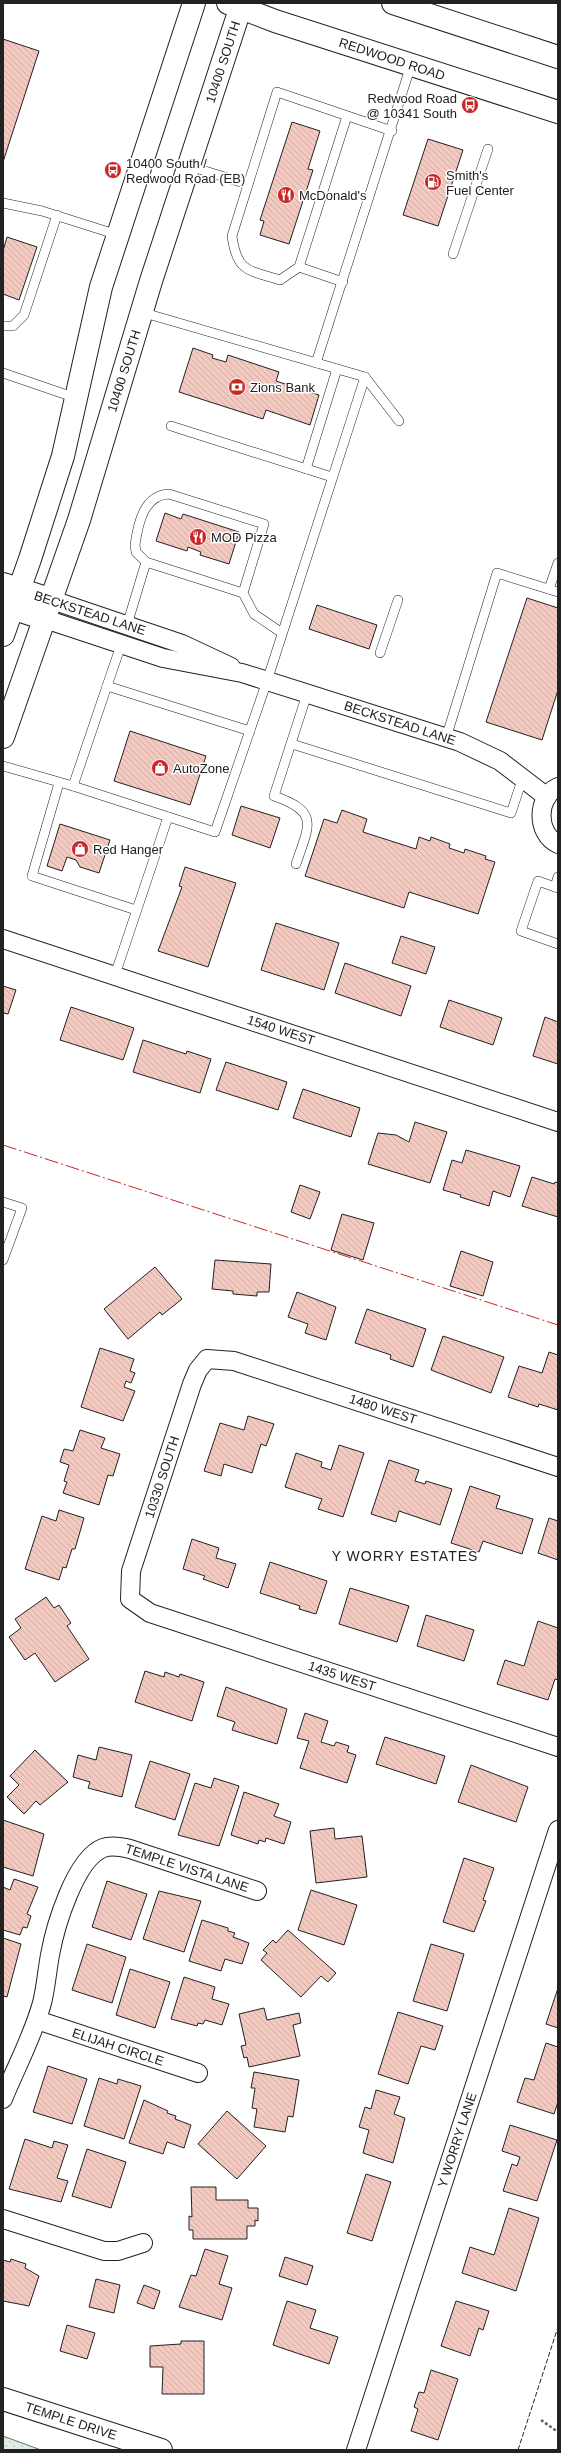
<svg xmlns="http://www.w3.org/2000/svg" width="561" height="2453" viewBox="0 0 561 2453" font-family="Helvetica,sans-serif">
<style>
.grass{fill:url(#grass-dots);stroke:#6f6f6f}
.building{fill:url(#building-back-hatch);stroke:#222}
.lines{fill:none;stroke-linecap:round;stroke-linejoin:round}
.lane-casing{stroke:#222;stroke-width:10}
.street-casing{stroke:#222;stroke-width:20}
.secondary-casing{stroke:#222;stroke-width:24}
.primary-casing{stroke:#222;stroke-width:24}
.path{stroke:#646464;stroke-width:2.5;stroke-dasharray:3 2;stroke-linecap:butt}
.lane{stroke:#fff;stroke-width:9}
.street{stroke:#fff;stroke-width:18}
.secondary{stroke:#fff;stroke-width:22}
.primary{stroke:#fff;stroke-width:22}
.fence{stroke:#222;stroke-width:1;stroke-dasharray:5 2;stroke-linecap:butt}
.power{stroke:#c62828;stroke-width:1;stroke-dasharray:14 3 2 3;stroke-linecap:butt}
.labels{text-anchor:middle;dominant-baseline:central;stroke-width:3;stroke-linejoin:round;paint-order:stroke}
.street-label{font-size:13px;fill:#222;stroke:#fff}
.poi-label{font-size:13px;fill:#222;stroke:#fff;text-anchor:start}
.neighbourhood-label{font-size:14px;letter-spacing:1px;fill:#222;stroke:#fff}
</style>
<defs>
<pattern id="grass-dots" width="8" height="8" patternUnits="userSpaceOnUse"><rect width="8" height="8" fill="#e0efe3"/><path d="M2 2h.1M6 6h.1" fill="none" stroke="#c0cdc2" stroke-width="1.8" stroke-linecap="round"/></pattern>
<pattern id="building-back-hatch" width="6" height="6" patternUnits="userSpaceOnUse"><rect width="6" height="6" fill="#f3c9c0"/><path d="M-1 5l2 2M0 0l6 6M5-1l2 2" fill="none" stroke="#d0aca5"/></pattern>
</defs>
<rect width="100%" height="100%" fill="#fff"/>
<path class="grass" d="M3,2436L41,2450H3Z"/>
<g class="building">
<path d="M3,39L39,51L3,162Z"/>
<path d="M292,122L320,131L308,169L313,170L289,244L260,235L264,221L260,220Z"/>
<path d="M428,139L463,150L438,226L403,215Z"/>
<path d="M7,237L37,247L19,300L3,294V251Z"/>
<path d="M193,348L213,355L212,358L226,362L228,355L279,372L276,381L319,395L310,425L266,410L263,419L179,392Z"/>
<path d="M165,513L181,519L183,514L239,532L229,564L200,555L201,552L188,547L187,551L156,541Z"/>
<path d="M527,598L558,608V690L542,740L486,722Z"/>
<path d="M317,605L377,625L369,649L309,629Z"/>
<path d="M130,731L206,756L190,805L114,781Z"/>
<path d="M241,806L280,818L270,848L232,835Z"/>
<path d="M342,810L367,819L363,832L416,849L419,837L430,841L431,837L450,844L449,848L464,853L465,849L486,856L485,859L495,862L478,914L409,892L404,908L305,876L324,819L337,823Z"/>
<path d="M60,824L110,840L99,873L80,867L76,860L67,857L62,871L47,866Z"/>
<path d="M185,867L236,883L208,967L158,951L182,887L179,886Z"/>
<path d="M276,923L339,943L324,990L261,970Z"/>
<path d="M401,936L435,947L426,974L392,963Z"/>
<path d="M345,963L411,986L401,1016L335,993Z"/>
<path d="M3,986L16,990L8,1014L3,1013Z"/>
<path d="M449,1000L502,1018L493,1045L440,1027Z"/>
<path d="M71,1007L134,1028L123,1060L60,1040Z"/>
<path d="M545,1017L558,1022V1064L533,1056Z"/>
<path d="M143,1040L186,1054L187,1051L211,1059L200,1093L133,1072Z"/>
<path d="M226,1062L287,1082L278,1110L216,1090Z"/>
<path d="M303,1089L360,1108L351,1137L293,1118Z"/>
<path d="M415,1122L447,1132L430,1183L368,1164L378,1133L396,1135L409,1142Z"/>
<path d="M466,1150L520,1166L510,1197L493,1191L489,1206L460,1197L461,1195L443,1190L452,1160L462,1163Z"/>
<path d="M532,1177L554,1184L555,1182L558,1183V1217L522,1206Z"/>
<path d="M300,1185L320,1192L310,1219L291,1212Z"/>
<path d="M342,1214L374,1223L363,1260L331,1250Z"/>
<path d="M461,1251L493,1262L483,1296L450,1286Z"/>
<path d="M215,1260L271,1264L269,1292H257V1296L233,1294V1291L212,1289Z"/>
<path d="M155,1267L182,1299L162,1315L160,1312L128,1339L104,1309Z"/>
<path d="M297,1292L336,1307L326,1340L305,1333L308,1324L288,1317Z"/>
<path d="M367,1309L426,1329L413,1367L390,1359L391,1355L355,1343Z"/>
<path d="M443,1336L504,1357L491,1393L431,1370Z"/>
<path d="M100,1348L134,1359L130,1371L135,1373L131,1383L126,1381L124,1387L135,1391L123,1421L81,1407Z"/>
<path d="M549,1352L558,1355V1410L539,1404L538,1407L508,1397L519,1366L542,1373Z"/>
<path d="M248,1416L274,1424L266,1446L261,1444L252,1473L224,1464L221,1476L204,1471L220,1423L244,1430Z"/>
<path d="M80,1430L105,1438L101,1448L120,1454L113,1476L108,1475L99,1505L63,1493L67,1482L64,1481L69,1465L60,1462L64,1449L73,1451Z"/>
<path d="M339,1445L364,1453L343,1517L318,1509L322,1499L285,1487L296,1453L322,1462L321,1467L331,1470Z"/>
<path d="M389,1460L419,1470L415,1481L425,1484L426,1481L452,1489L440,1525L399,1511L396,1522L371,1514Z"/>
<path d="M470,1486L500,1496L496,1508L533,1519L522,1554L483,1541L479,1552L451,1543Z"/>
<path d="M59,1510L84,1518L75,1549H72L66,1568L63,1567L59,1580L25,1569L42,1516L56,1521Z"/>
<path d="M549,1518L558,1521V1560L538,1553Z"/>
<path d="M192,1539L219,1548L216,1558L236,1564L228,1588L203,1579L205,1576L183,1569Z"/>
<path d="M270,1562L327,1581L316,1614L299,1609L300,1606L260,1593Z"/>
<path d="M350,1588L409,1606L397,1642L339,1624Z"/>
<path d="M46,1597L54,1608L59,1605L71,1623L67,1626L89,1659L55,1682L35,1653L25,1660L9,1637L21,1628L15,1619Z"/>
<path d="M426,1615L474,1630L464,1661L417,1646Z"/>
<path d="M538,1621L558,1628V1680L555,1679L548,1700L497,1684L505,1660L524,1666Z"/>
<path d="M145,1671L164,1677L165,1672L179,1677L180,1674L204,1682L192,1721L135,1702Z"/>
<path d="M226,1687L287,1709L277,1744L232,1730L235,1722L217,1716Z"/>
<path d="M305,1713L328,1721L321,1742L334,1746L336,1742L349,1746L347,1752L356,1755L347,1783L300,1768L309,1741L297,1738Z"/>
<path d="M385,1737L445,1756L436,1784L376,1764Z"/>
<path d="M99,1747L132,1755L122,1797L88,1788L90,1782L73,1777L78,1755L96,1760Z"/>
<path d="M35,1750L68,1782L40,1805L36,1801L24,1814L7,1797L19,1785L10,1776Z"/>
<path d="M150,1761L190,1774L175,1820L135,1807Z"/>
<path d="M471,1765L528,1787L516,1822L458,1802Z"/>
<path d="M214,1778L239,1786L219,1846L178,1835L195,1783L211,1788Z"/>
<path d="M244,1792L279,1804L274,1816L291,1822L284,1844L266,1838L265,1842L259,1840L258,1844L231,1835Z"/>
<path d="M3,1820L44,1834L33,1876L3,1867Z"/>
<path d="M334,1828L335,1839L362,1836L367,1877L316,1883L310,1831Z"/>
<path d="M464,1858L494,1868L483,1900L486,1901L474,1932L443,1922Z"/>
<path d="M14,1879L38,1887L27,1914L31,1916L27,1928L23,1927L20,1935L3,1930V1887L10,1890Z"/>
<path d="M107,1881L147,1894L131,1940L92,1927Z"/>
<path d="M311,1890L357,1905L344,1945L298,1930Z"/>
<path d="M159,1891L201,1901L184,1952L143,1939Z"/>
<path d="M202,1920L228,1928V1931L235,1933L233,1937L249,1943L242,1964L225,1959L221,1971L189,1961Z"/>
<path d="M288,1930L336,1973L328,1982L321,1976L301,1997L261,1960L267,1953L263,1950L273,1940L276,1943Z"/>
<path d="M3,1938L21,1944L7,1997L3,1996Z"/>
<path d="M87,1944L126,1957L112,2003L72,1990Z"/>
<path d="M431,1944L464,1954L447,2011L413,2001Z"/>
<path d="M130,1969L170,1982L155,2028L116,2015Z"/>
<path d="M184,1977L215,1987L212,1999L229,2004L222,2025L205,2020L203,2024L198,2023L197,2026L171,2019Z"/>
<path d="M558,1988V2028L546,2024Z"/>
<path d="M264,2008L267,2020L299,2013L301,2023L293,2025L300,2056L249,2067L247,2057L244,2058L241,2046L246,2045L239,2014Z"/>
<path d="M398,2012L443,2026L435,2050L421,2046L408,2084L378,2074Z"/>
<path d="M546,2043L558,2047V2102L554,2114L517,2102L525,2078L534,2080Z"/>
<path d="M48,2066L87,2079L72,2124L33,2112Z"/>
<path d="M254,2072L299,2080L293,2117L288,2116L285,2132L254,2127L257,2109L252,2108L255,2088H251Z"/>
<path d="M99,2078L117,2084L118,2079L141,2086L124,2139L84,2126Z"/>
<path d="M376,2090L400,2097L394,2114L405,2118L393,2163L363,2153L369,2130L359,2127L365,2107L371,2109Z"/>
<path d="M144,2100L168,2111L167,2113L176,2116L175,2119L191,2125L184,2148L167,2142L163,2154L129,2143Z"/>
<path d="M227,2111L266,2146L237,2179L198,2144Z"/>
<path d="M510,2125L557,2140L537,2201L503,2191L512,2164L517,2166L520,2157L502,2151Z"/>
<path d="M25,2139L52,2148L54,2141L68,2145L57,2178L68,2181L61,2202L9,2189Z"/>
<path d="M87,2149L126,2162L111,2208L72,2196Z"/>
<path d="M366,2174L391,2182L372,2241L347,2233Z"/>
<path d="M191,2187H216V2200H248V2208H258V2221L255,2220V2226H247V2239H193V2230H189V2216L192,2217Z"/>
<path d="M509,2208L539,2218L516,2291L462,2273L470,2247L494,2255Z"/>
<path d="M205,2249L228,2256L219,2284L232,2288L222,2320L179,2307L191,2275L196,2276Z"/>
<path d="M285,2257L313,2266L307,2285L279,2276Z"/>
<path d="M11,2259L26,2264L25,2268L39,2276L29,2306L3,2301V2260L10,2262Z"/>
<path d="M96,2279L120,2285L114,2313L89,2307Z"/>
<path d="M144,2285L160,2291L154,2309L137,2303Z"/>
<path d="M287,2301L316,2310L310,2328L338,2337L329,2364L273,2345Z"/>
<path d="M456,2301L489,2311L483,2330L479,2328L470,2356L441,2346Z"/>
<path d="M67,2325L95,2333L87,2359L60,2351Z"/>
<path d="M181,2341H204V2394H162L163,2367H150V2346L181,2344Z"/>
<path d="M431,2370L458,2379L438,2440L411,2431L418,2409L414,2407L419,2392L424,2393Z"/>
</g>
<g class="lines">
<g class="lane-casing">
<g id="lane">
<path d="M347,116L299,267L280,280C249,270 237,273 232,236L277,92L392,131"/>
<path d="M189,166L247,184"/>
<path d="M3,203L42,211L118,235"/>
<path d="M453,254L488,149"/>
<path d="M299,267L343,282"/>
<path d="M141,312L365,377L399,421"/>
<path d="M3,326H13L24,315L57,215"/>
<path d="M316,363L411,65"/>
<path d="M3,373L76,398"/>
<path d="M171,426L332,477"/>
<path d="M306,469L337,369"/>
<path d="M549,589L558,563"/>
<path d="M243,593L264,524L169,494C144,495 138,523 135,545L136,552L146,562L243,593L254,614L282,633"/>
<path d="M127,625L146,562"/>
<path d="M380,653L398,600"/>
<path d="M107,686L121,645"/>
<path d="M446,738L497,573L558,592"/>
<path d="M292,744L511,813L523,777"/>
<path d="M3,766L73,786L107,686L250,731"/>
<path d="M59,783L32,876L136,910"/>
<path d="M73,786L215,832L267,681L365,377"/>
<path d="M296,864C309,825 320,812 274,796L307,694"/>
<path d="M555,887L558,877"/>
<path d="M558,888L538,881L521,931L558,944"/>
<path d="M115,975L168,817"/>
<path d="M3,1202L22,1208L3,1260"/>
</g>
</g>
<g class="street-casing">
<g id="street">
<path d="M52,600L182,644L231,667"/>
<path d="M45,619L163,658L242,673L460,742L500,761L547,797"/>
<path d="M558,787C536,797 536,834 558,844"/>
<path d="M3,939L558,1122"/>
<path d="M558,1467L234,1361L207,1359L198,1370L192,1384L131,1571L130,1599L150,1613L558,1747"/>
<path d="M37,2020L198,2073"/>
<path d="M3,2099C16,2067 33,2036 42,2003C46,1987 47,1971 50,1955C55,1927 75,1859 103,1848C111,1845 122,1847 130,1849L257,1891"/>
<path d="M3,2219L104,2251H118L143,2243"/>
<path d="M356,2450L558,1830"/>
</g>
</g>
<g class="secondary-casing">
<g id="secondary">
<path d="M3,584L52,600"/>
<path d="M3,605L45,619"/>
<path d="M3,2399L161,2450"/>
</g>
</g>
<g class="primary-casing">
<g id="primary">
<path d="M228,3L275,21L558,112"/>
<path d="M393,3L558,57"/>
<path d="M3,635L30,559L63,456L101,287L194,3"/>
<path d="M3,737L79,520L151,281L242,3"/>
</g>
</g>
<path class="path" d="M541,2420L558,2432"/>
<use href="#lane" class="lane"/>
<use href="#street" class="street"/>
<use href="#secondary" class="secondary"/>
<use href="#primary" class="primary"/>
<path class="fence" d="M518,2450L558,2327"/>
<path class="power" d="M3,1145L558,1325"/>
</g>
<defs>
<g id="bus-disc" transform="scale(0.9)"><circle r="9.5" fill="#c62828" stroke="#fff"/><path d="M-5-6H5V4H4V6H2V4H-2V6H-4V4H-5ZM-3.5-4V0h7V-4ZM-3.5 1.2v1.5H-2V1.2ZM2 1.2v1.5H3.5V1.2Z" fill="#fff"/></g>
<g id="fuel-disc" transform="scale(0.9)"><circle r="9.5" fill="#c62828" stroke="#fff"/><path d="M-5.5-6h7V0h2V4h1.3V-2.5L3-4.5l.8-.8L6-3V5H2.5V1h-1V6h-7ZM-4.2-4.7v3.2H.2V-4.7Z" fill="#fff"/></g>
<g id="restaurant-disc" transform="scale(0.9)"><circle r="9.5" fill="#c62828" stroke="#fff"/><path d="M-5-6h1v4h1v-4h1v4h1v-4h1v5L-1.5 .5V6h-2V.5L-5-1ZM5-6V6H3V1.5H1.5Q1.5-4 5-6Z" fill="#fff"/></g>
<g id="bank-disc" transform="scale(0.9)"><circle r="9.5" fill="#c62828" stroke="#fff"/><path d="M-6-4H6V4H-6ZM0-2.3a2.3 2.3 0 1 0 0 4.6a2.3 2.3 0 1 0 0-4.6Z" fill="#fff"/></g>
<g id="shop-disc" transform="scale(0.9)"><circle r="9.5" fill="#c62828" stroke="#fff"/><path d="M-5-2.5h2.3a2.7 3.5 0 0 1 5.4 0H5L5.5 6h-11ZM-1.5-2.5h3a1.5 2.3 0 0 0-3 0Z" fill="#fff"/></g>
</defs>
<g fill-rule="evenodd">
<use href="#bus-disc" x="470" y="105"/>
<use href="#bus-disc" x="113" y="170"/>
<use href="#fuel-disc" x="433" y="182"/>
<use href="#restaurant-disc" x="286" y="195"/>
<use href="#bank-disc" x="237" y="387"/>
<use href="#restaurant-disc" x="198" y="537"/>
<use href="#shop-disc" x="160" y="768"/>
<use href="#shop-disc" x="80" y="849"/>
</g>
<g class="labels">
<g class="street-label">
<text transform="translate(392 59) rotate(18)">REDWOOD ROAD</text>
<text transform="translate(223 62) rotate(-72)">10400 SOUTH</text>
<text transform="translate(124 371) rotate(-73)">10400 SOUTH</text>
<text transform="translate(90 613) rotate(18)">BECKSTEAD LANE</text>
<text transform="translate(400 723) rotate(18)">BECKSTEAD LANE</text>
<text transform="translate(281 1030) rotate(18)">1540 WEST</text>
<text transform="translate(383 1409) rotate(18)">1480 WEST</text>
<text transform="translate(162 1477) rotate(-72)">10330 SOUTH</text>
<text transform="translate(342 1676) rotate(18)">1435 WEST</text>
<text transform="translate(187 1868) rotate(18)">TEMPLE VISTA LANE</text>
<text transform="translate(118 2047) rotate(18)">ELIJAH CIRCLE</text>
<text transform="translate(457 2140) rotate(-72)">Y WORRY LANE</text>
<text transform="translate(71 2421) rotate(18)">TEMPLE DRIVE</text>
</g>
<g class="poi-label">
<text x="457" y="98" text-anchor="end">Redwood Road<tspan x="457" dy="15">@ 10341 South</tspan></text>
<text x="126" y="163">10400 South /<tspan x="126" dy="15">Redwood Road (EB)</tspan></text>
<text x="446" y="175">Smith's<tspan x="446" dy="15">Fuel Center</tspan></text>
<text x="299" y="195">McDonald's</text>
<text x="250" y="387">Zions Bank</text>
<text x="211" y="537">MOD Pizza</text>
<text x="173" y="768">AutoZone</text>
<text x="93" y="849">Red Hanger</text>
</g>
<g class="neighbourhood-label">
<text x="405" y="1556">Y WORRY ESTATES</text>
</g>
</g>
<rect width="561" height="2453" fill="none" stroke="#222222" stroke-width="8"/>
</svg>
